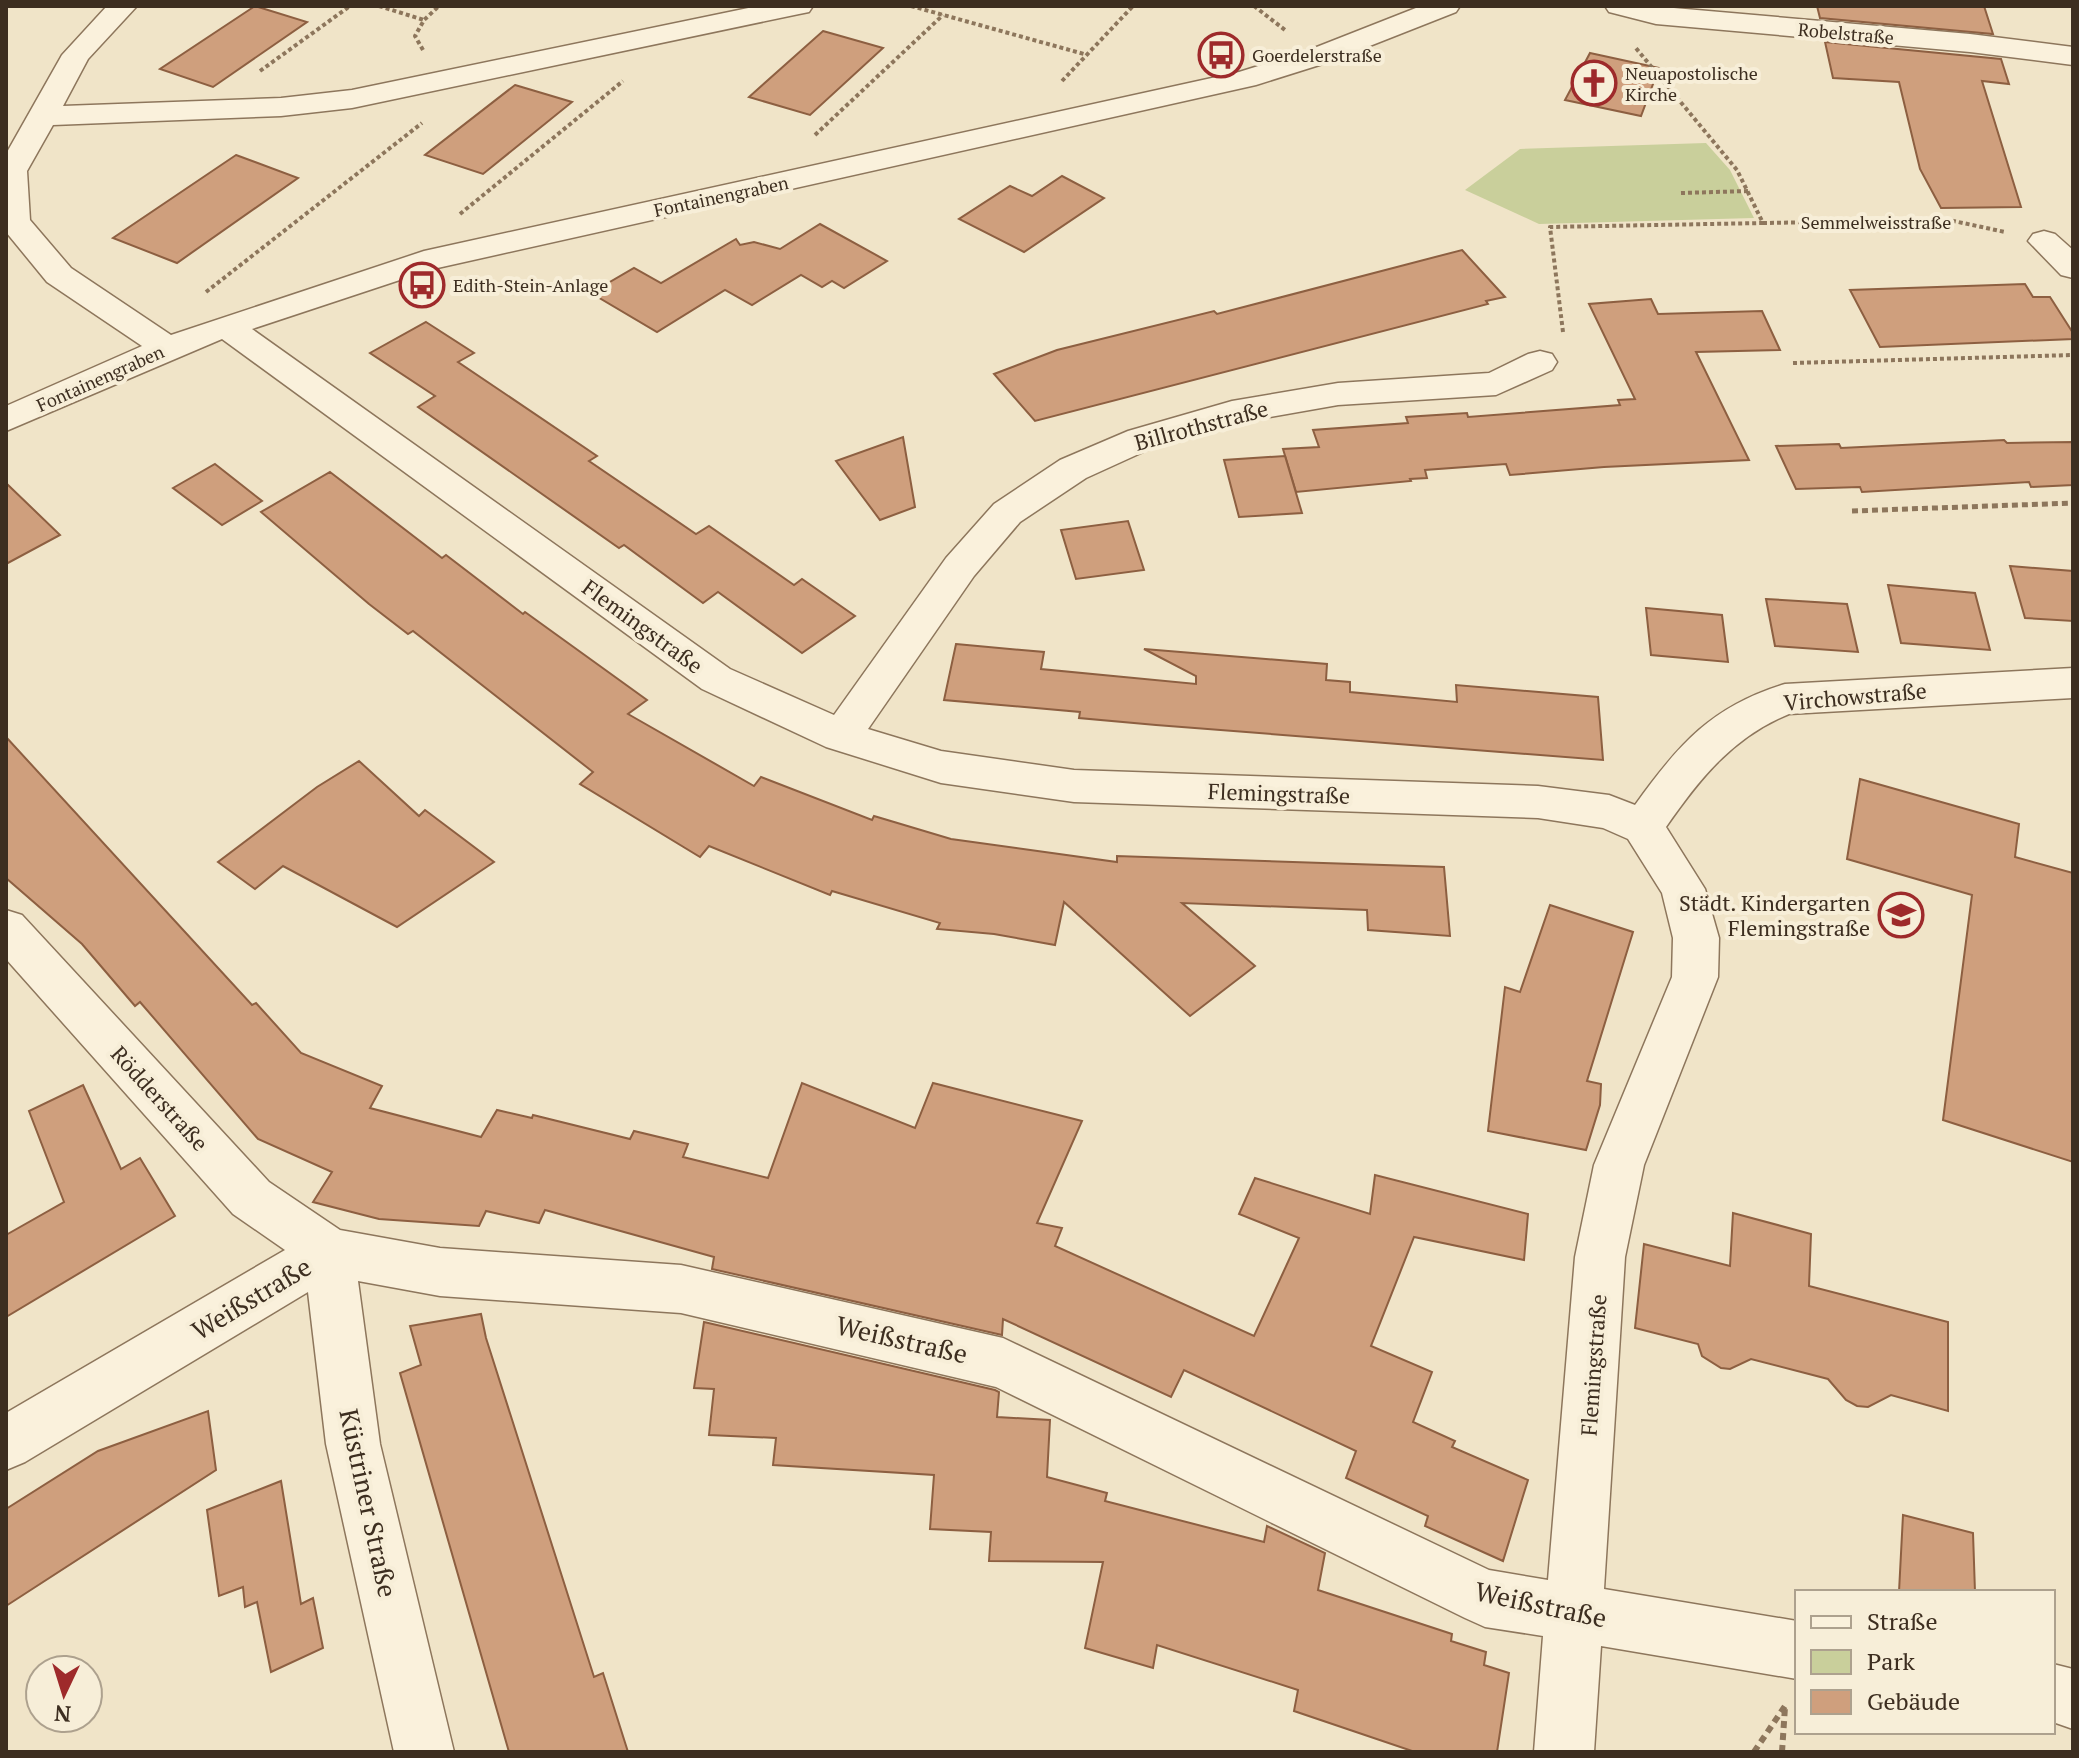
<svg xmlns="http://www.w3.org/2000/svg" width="2079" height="1758" viewBox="0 0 2079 1758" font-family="'PT Serif',serif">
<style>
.green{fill:#c9cf9b}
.building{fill:#cf9f7d;stroke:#8d5f41;stroke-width:2}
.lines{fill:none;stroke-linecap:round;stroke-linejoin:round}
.minor-casing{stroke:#8d765c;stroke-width:3}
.path-far2{stroke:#8d765c;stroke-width:4;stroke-dasharray:4 3;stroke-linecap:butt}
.path-far1{stroke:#8d765c;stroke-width:5;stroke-dasharray:6 4;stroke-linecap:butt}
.path{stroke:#8d765c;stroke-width:6;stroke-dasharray:7 5;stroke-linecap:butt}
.minor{fill:#faf1dc;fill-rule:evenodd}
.labels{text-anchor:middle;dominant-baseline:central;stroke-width:8;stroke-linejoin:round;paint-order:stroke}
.far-street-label{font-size:18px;fill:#3d2e20;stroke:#f7eed8}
.far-poi-label{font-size:18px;fill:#3d2e20;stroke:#f7eed8;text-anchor:start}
.street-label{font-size:22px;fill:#3d2e20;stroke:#f7eed8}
.poi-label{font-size:22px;fill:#3d2e20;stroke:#f7eed8;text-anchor:end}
.near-street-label{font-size:26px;fill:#3d2e20;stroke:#f7eed8}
</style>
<rect width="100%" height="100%" fill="#f0e4c8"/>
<path class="green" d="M1706,143L1730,170L1754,218L1539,224L1465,190L1520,149Z"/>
<g class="building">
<path d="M255,6L307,22L213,87L160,69Z"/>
<path d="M1817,6H1984L1993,34L1820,18Z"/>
<path d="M823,31L883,48L810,115L749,97Z"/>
<path d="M1825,42L2001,59L2009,84L1982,81L2021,207L1941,208L1920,169L1899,82L1833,78Z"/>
<path d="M1590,53L1659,68L1641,116L1565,100Z"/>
<path d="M515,85L572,102L483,174L425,155Z"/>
<path d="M236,155L298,178L177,263L113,238Z"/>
<path d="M1062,176L1104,198L1024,252L959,219L1010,186L1032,196Z"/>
<path d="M820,224L887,261L844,288L832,281L822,287L801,275L752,305L725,290L657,332L591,293L634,268L661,283L736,239L740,245L754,242L780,249Z"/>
<path d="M1462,250L1505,297L1486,301L1488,304L1035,421L994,374L1057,350L1214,311L1217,314Z"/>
<path d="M2025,284L2033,297H2050L2073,333V339L1880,347L1850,290Z"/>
<path d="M1651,299L1658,314L1762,311L1780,350L1696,352L1749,460L1604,467L1510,475L1506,464L1425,470L1427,478L1410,479L1411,481L1296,492L1283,449L1319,447L1313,430L1408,423L1406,417L1467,413L1468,417L1620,405L1618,400L1635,399L1589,304Z"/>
<path d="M426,322L474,353L458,362L597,456L589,461L696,534L709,526L794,585L802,579L855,616L802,653L718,592L703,603L624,545L619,548L418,407L435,396L370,353Z"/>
<path d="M903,437L915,507L880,520L836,461Z"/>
<path d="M2004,440L2007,443L2073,442V485L2031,487L2029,482L1862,492L1860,487L1796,489L1776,446L1839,444L1841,448Z"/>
<path d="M1285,456L1302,513L1239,517L1224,460Z"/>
<path d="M215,464L262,501L222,525L173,488Z"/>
<path d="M330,472L442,558L446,555L523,614L525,612L647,700L628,714L754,786L761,777L872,820L874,816L951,839L1117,862V856L1444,867L1450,936L1368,930L1367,910L1182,903L1255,966L1190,1016L1064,902L1055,945L994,934L937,929L940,923L832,891L830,895L709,846L700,857L580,784L593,772L413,631L408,634L369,604L261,512Z"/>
<path d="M6,483L60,535L6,564Z"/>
<path d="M1128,521L1144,570L1076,579L1061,530Z"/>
<path d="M2010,566L2073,571V621L2025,618Z"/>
<path d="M1888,585L1975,593L1990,650L1901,643Z"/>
<path d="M1766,599L1847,604L1858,652L1775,646Z"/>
<path d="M1646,608L1722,615L1728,662L1651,655Z"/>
<path d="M956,644L1044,652L1041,669L1196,684V676L1144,649L1327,664L1326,680L1350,682V692L1457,702L1456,685L1598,697L1603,760L1156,725L1079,718L1080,712L944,700Z"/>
<path d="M6,737L252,1005L256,1003L301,1053L382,1086L370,1108L481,1137L497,1110L532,1118L533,1115L630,1139L634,1131L688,1144L683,1157L768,1178L802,1083L915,1128L933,1083L1082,1121L1037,1223L1062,1228L1055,1246L1254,1336L1299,1238L1239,1214L1255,1178L1370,1214L1375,1175L1528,1214L1524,1260L1414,1237L1371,1346L1432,1372L1413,1422L1455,1441L1452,1447L1528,1480L1503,1561L1425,1526L1428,1516L1346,1478L1356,1451L1184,1370L1171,1397L1003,1319L1002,1335L712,1269L714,1257L545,1210L539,1223L486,1211L479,1226L379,1219L313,1202L332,1172L258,1139L140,1002L135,1006L82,944L6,878Z"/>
<path d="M359,761L419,816L425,810L494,862L397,927L283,866L255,889L218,862L317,787Z"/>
<path d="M1860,779L2019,824L2015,857L2073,873V1162L1943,1120L1972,895L1847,859Z"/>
<path d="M1550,905L1633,932L1587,1081L1601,1084L1600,1105L1586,1150L1488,1131L1505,987L1520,992Z"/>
<path d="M83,1085L121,1169L140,1158L175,1216L6,1317V1235L64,1202L29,1111Z"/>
<path d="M1733,1213L1811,1234L1809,1286L1948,1322V1411L1891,1395L1868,1407L1857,1406L1846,1400L1828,1379L1751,1359L1730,1369L1721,1368L1702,1356L1698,1344L1635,1328L1644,1244L1730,1266Z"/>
<path d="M481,1314L486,1338L594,1677L603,1673L628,1752H509L400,1373L421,1365L410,1326Z"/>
<path d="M704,1322L995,1390L999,1392L997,1417L1050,1420L1047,1477L1107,1493L1105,1501L1264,1542L1267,1526L1325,1553L1318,1590L1452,1634L1451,1641L1486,1652L1484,1665L1509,1673L1497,1752H1415L1294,1711L1298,1690L1157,1645L1153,1668L1085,1648L1103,1562L989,1561L991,1532L930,1529L934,1475L773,1465L776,1438L709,1435L714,1389L694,1388Z"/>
<path d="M208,1411L216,1470L6,1606V1509L98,1451Z"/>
<path d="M281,1481L301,1604L313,1598L323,1648L271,1672L257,1602L245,1607L243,1587L219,1596L207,1510Z"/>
<path d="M1903,1515L1973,1533L1975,1592H1899Z"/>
</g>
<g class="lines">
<g class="minor-casing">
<g id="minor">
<path d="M107,6H137L88,59L63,106L281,98L352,90L758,6H813L809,12L799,14L352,108L281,116L53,125L27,171L30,220L71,268L171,335L424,251L1239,72L1309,50L1421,6H1460L1456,12L1329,62L1256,85L433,269L252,329L730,669L834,715L946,558L994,504L1060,460L1128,431L1232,401L1338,383L1489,373L1528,354L1540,351L1552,354L1557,362L1552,370L1496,395L1338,405L1235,423L1154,447L1086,478L1020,522L974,576L868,729L941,751L1074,770L1538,786L1609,795L1635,805C1678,745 1712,706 1785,684L2073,668V698L1789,714C1733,737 1700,778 1666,827L1705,889L1719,938L1718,977L1644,1165L1625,1257L1604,1589L1797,1621V1679L1601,1646L1594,1752H1534L1543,1636L1485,1627L1465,1618L996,1387L681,1313L440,1296L358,1281L380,1444L454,1752H394L326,1444L308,1292L25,1462L6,1470V1413L285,1250L233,1214L6,959V910L22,915L269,1182L340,1230L440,1248L681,1265L1003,1338L1489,1570L1548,1580L1575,1257L1594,1165L1672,977L1673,938L1662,893L1628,839L1603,828L1538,818L1074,802L941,783L826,747L702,689L222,339L6,431V406L142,346L47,282L6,232V154L62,55Z"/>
<path d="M1605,6H1651L1970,34L2073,47V65L1970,52L1656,24L1609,12Z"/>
<path d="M2044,231L2055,234L2073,250V278L2061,275L2028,241L2033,234Z"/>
<path d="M2053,1664L2073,1669V1729L2053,1722Z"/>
</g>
</g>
<g class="path-far2">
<path d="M379,6L424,20"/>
<path d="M911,6L1084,54"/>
<path d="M1254,6L1285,30"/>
<path d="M423,50L415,36L424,20L439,6"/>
<path d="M260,71L350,6"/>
<path d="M1062,81L1133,6"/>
<path d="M815,135L943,15"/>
<path d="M1681,193L1749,191"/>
<path d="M460,214L623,81"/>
<path d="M1763,223L1949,220L2005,232"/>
<path d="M206,292L422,123"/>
<path d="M1563,332L1550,227L1763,223L1737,170L1635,47"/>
<path d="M1793,363L2073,355"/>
</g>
<path class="path-far1" d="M1852,511L2073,503"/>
<g class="path">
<path d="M1754,1752L1785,1706"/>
<path d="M1782,1752L1785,1707"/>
</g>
<use href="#minor" class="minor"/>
</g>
<defs>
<g id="bus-ring" transform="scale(2.3)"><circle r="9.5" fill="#f7eed8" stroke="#9e2a2b" stroke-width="1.5"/><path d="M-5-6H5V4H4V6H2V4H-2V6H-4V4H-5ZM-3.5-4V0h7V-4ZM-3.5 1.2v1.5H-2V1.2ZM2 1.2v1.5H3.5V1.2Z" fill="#9e2a2b"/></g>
<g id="church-ring" transform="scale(2.3)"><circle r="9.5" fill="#f7eed8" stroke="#9e2a2b" stroke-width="1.5"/><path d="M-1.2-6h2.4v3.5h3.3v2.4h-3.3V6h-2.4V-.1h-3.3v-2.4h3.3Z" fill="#9e2a2b"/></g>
<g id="school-ring" transform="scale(2.3)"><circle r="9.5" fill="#f7eed8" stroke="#9e2a2b" stroke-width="1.5"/><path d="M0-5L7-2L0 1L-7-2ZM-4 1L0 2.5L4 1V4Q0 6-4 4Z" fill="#9e2a2b"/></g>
</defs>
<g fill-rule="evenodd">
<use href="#bus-ring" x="1221" y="55"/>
<use href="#church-ring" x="1594" y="83"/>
<use href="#bus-ring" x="422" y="285"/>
<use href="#school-ring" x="1901" y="915"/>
</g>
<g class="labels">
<g class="far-street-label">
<text transform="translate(1846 33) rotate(5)">Robelstraße</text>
<text transform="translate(721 196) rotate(-12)">Fontainengraben</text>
<text x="1876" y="222">Semmelweisstraße</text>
<text transform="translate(100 378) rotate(-24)">Fontainengraben</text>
</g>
<g class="far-poi-label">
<text x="1252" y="55">Goerdelerstraße</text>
<text x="1625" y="73">Neuapostolische<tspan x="1625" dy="21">Kirche</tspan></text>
<text x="453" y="285">Edith-Stein-Anlage</text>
</g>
<g class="street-label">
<text transform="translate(1201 425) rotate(-15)">Billrothstraße</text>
<text transform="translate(643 626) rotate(36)">Flemingstraße</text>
<text transform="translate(1855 696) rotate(-5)">Virchowstraße</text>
<text transform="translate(1279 793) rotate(2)">Flemingstraße</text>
<text transform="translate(160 1098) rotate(48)">Rödderstraße</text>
<text transform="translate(1593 1365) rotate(-86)">Flemingstraße</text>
</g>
<g class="poi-label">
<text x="1870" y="902">Städt. Kindergarten<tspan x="1870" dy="25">Flemingstraße</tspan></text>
</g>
<g class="near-street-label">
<text transform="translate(251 1298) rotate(-31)">Weißstraße</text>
<text transform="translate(902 1339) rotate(13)">Weißstraße</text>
<text transform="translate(369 1503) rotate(78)">Küstriner Straße</text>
<text transform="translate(1541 1604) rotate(12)">Weißstraße</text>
</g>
</g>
<rect width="2079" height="1758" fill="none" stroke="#3d2e20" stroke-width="16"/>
<rect x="1795" y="1590" width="260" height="144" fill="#f7eed8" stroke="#ada18e" stroke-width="2"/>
<rect x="1811" y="1616" width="40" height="12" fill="#faf1dc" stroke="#ada18e" stroke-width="2"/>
<text x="1867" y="1630" font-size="24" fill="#3d2e20">Straße</text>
<rect x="1811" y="1650" width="40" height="24" fill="#c9cf9b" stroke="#ada18e" stroke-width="2"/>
<text x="1867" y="1670" font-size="24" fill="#3d2e20">Park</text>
<rect x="1811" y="1690" width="40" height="24" fill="#cf9f7d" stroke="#ada18e" stroke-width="2"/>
<text x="1867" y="1710" font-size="24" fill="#3d2e20">Gebäude</text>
<g transform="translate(64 1694) rotate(184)"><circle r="38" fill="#f7eed8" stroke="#ada18e" stroke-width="2"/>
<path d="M0-6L14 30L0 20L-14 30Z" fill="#9e2a2b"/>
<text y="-12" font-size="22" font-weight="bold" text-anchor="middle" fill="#3d2e20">N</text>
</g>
</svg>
